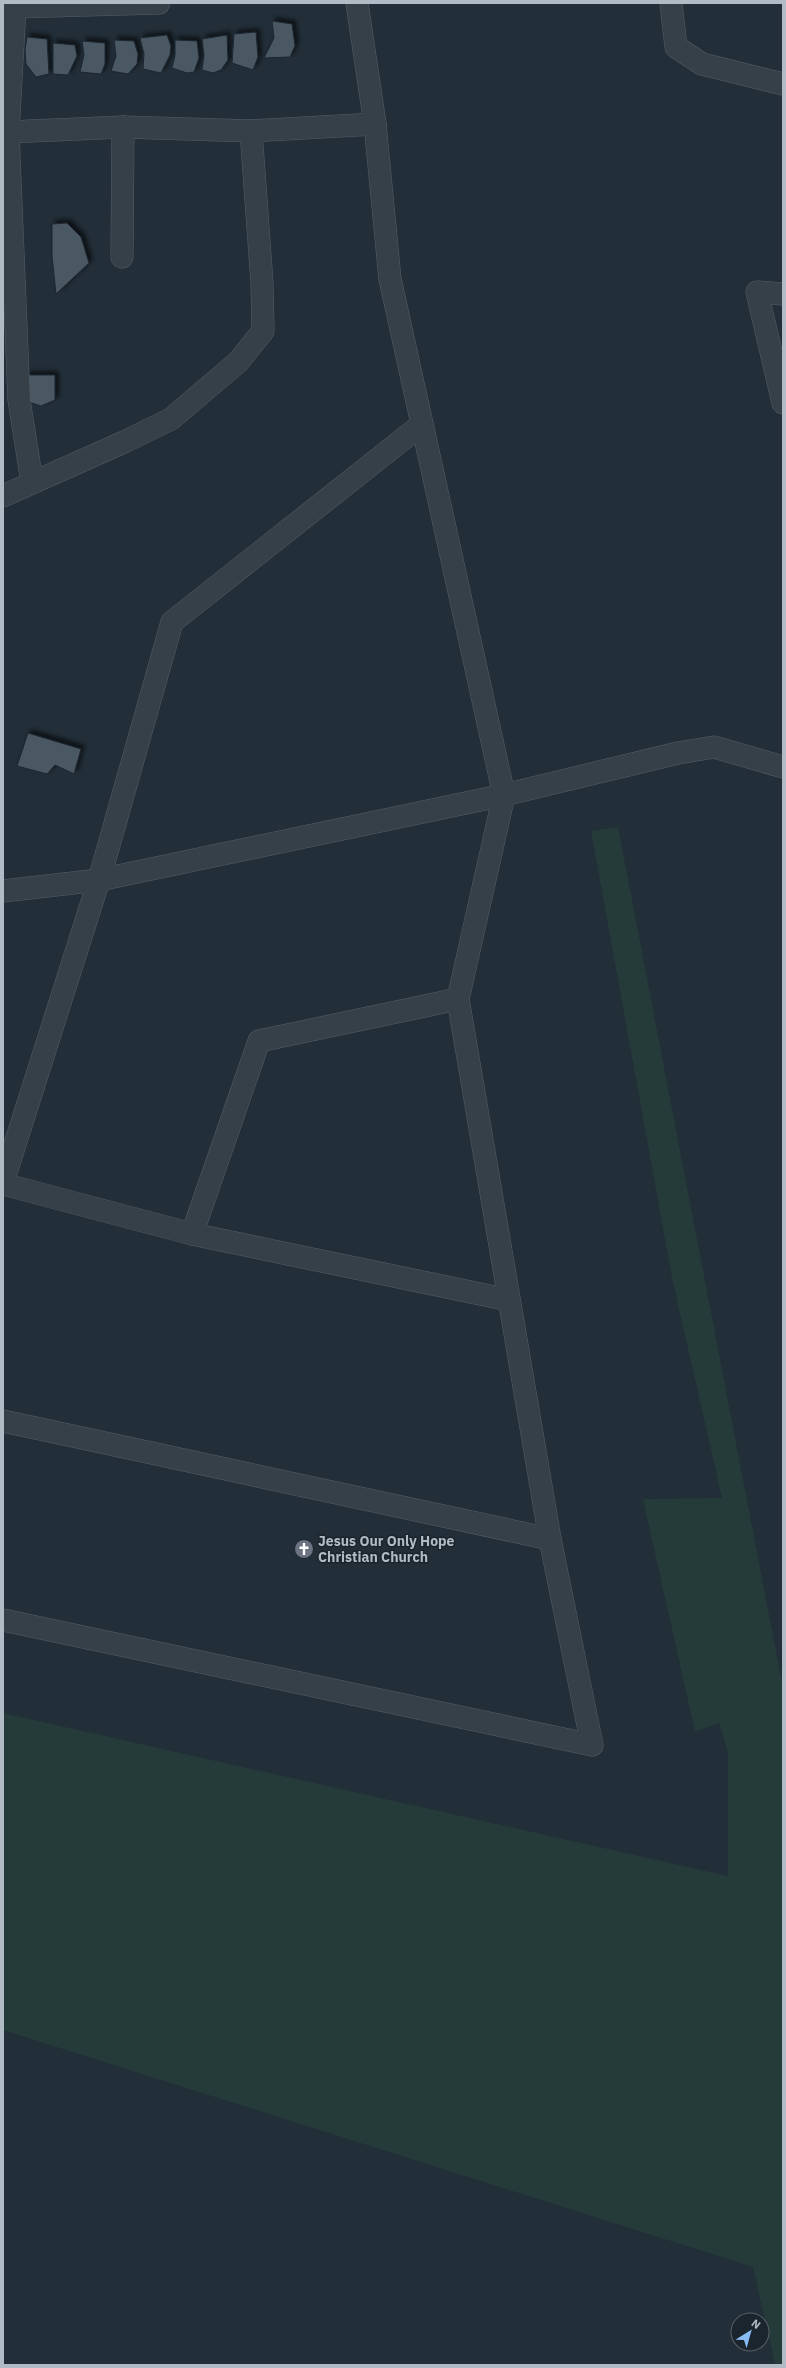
<svg xmlns="http://www.w3.org/2000/svg" width="786" height="2368" viewBox="0 0 786 2368" font-family="'IBM Plex Sans',sans-serif">
<style>
.green{fill:#253b3a}
.building{fill:#4a5864;stroke:#1d2730;filter:url(#shadow)}
.lines{fill:none;stroke-linecap:round;stroke-linejoin:round}
.minor-casing{stroke:#545e67;stroke-width:23}
.minor{stroke:#364049;stroke-width:22}
.labels{text-anchor:middle;dominant-baseline:central;stroke-width:3;stroke-linejoin:round;paint-order:stroke}
.poi-label{font-size:14px;font-weight:bold;fill:#b1bbc5;stroke:#1b252d;text-anchor:start}
</style>
<defs>
<filter id="shadow"><feDropShadow dx="3.5" dy="-3.5" stdDeviation="2" flood-color="#0009"/></filter>
</defs>
<rect width="100%" height="100%" fill="#222e38"/>
<path class="green" d="M618,827L783,1688V2365H775L753,2267L3,2030V1713L728,1876V1752L719,1723L695,1732L643,1499L722,1498L672,1278L591,831Z"/>
<g class="building">
<path d="M272,21L292,24L295,46L290,57L264,58L274,38Z"/>
<path d="M256,32L258,57L253,70L232,63L234,34Z"/>
<path d="M167,35L171,46L170,55L161,73L143,69L144,54L140,38Z"/>
<path d="M227,35L228,60L221,70L213,73L202,70L204,55L202,39Z"/>
<path d="M27,37L47,39L49,74L36,77L26,64L25,50Z"/>
<path d="M114,40L134,41L138,54L137,64L128,74L111,71L116,56Z"/>
<path d="M175,40L197,41L199,58L194,72L187,73L172,68L175,55Z"/>
<path d="M82,41L105,43V64L101,74L80,72L84,55Z"/>
<path d="M53,43L75,45L77,56L68,75L53,74Z"/>
<path d="M67,223L81,237L89,263L56,294L52,256V224Z"/>
<path d="M25,375H55V400L41,406L26,401Z"/>
<path d="M28,733L81,749L74,774L55,765L47,774L17,766Z"/>
</g>
<g class="lines">
<g class="minor-casing">
<g id="minor">
<path d="M671,3L676,47L702,64L783,84"/>
<path d="M8,132L123,127L251,131L375,124"/>
<path d="M122,257L123,127"/>
<path d="M783,294L757,292L783,403"/>
<path d="M32,482L19,400L8,132L15,7L159,3"/>
<path d="M3,496L124,442L171,419L238,362L263,331L262,283L251,131"/>
<path d="M3,891L99,880L504,795L678,753L714,747L783,767"/>
<path d="M3,1182L99,880L172,622L421,425"/>
<path d="M3,1184L192,1234L509,1300"/>
<path d="M192,1234L259,1041L458,999"/>
<path d="M3,1421L550,1539"/>
<path d="M3,1620L592,1745L550,1539L458,999L504,795L390,279L375,124L357,3"/>
</g>
</g>
<use href="#minor" class="minor"/>
</g>
<defs>
<g id="church-disc" transform="scale(1)"><circle r="9.5" fill="#6b7280" stroke="#1b252d"/><path d="M-1.2-6h2.4v3.5h3.3v2.4h-3.3V6h-2.4V-.1h-3.3v-2.4h3.3Z" fill="#fff"/></g>
</defs>
<g fill-rule="evenodd">
<use href="#church-disc" x="304" y="1549"/>
</g>
<g class="labels">
<g class="poi-label">
<text x="318" y="1541">Jesus Our Only Hope<tspan x="318" dy="16">Christian Church</tspan></text>
</g>
</g>
<rect width="786" height="2368" fill="none" stroke="#b1bbc5" stroke-width="8"/>
<g transform="translate(750 2332) rotate(37)"><circle r="19" fill="#1b252d" stroke="#57616a"/>
<path d="M0-3L7 15L0 10L-7 15Z" fill="#88bcf3"/>
<text y="-6" font-size="11" font-weight="bold" text-anchor="middle" fill="#b1bbc5">N</text>
</g>
</svg>
